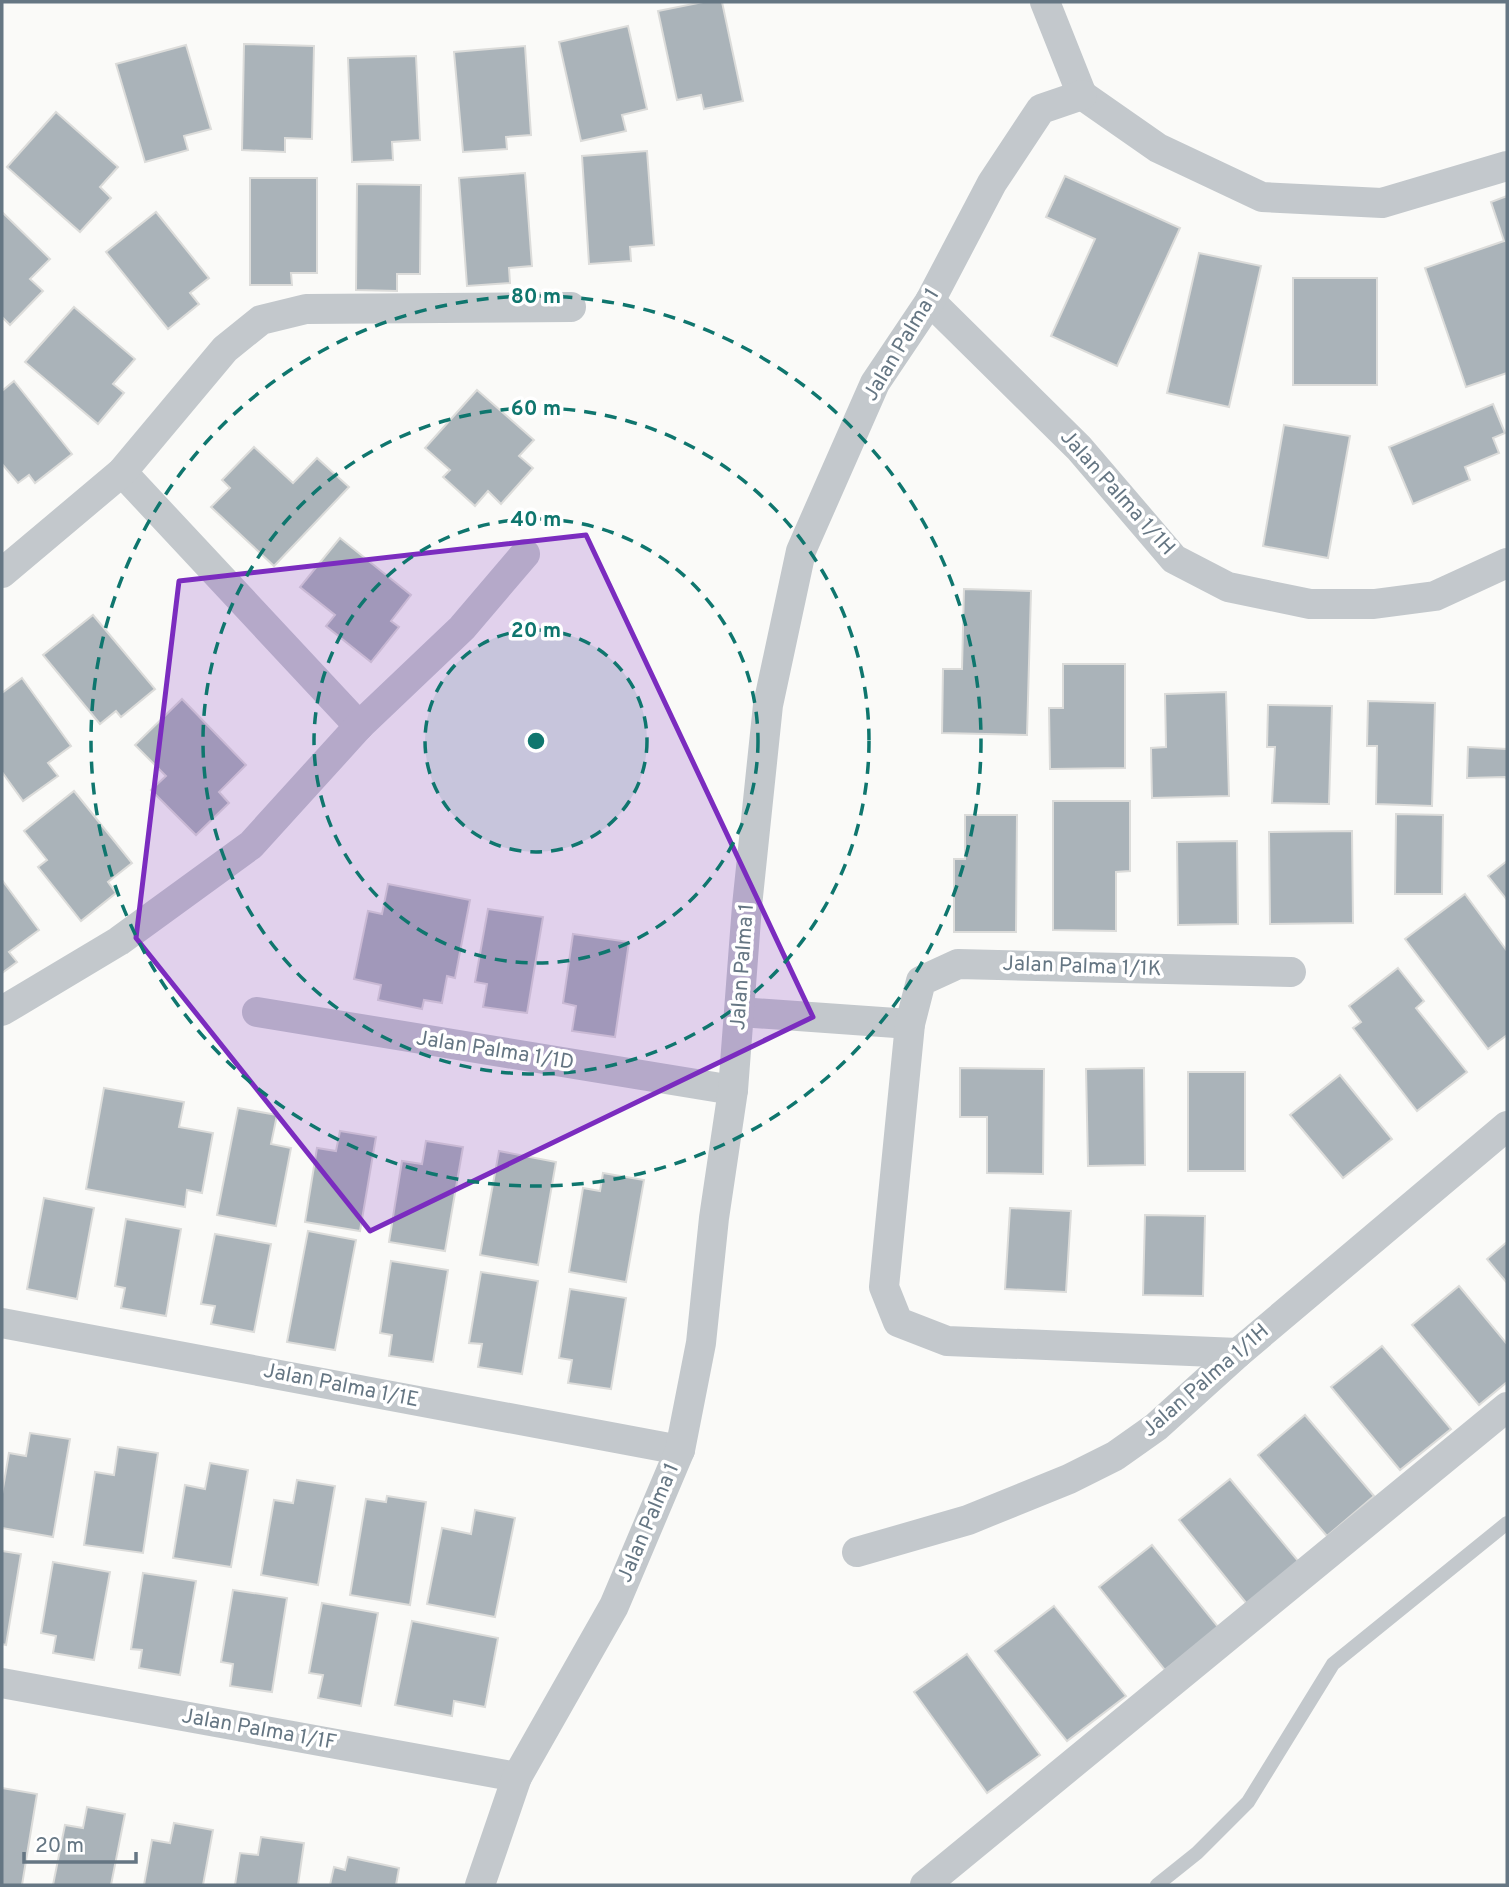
<svg xmlns="http://www.w3.org/2000/svg" width="1509" height="1887" viewBox="0 0 1509 1887" font-family="Overpass,sans-serif">
<style>
.building{fill:#aab3b9;stroke:#dcdcda;stroke-width:2}
.lines{fill:none;stroke-linecap:round;stroke-linejoin:round}
.lane{stroke:#c3c8cc;stroke-width:14}
.street{stroke:#c3c8cc;stroke-width:30}
.marked{fill:#7b2cbf;fill-opacity:0.2;stroke:#7b2cbf;stroke-width:5;stroke-linejoin:round}
.ring{fill:none;stroke:#0f766e;stroke-width:3.5;stroke-dasharray:12 9}
.labels{text-anchor:middle;dominant-baseline:central;stroke-width:7;stroke-linejoin:round;paint-order:stroke}
.street-label{font-size:21px;fill:#657683;stroke:#fff}
.centre{fill:#0f766e;stroke:#fff;stroke-width:3.5}
.ring-label{font-size:21px;text-anchor:middle;font-weight:bold;fill:#0f766e;stroke:#fff;stroke-width:7;stroke-linejoin:round;paint-order:stroke}
</style>
<rect width="100%" height="100%" fill="#fafaf8"/>
<g class="building">
<path d="M703,2H722L743,101L704,109L701,95L677,100L658,11Z"/>
<path d="M628,26L647,109L622,115L626,131L581,141L559,42Z"/>
<path d="M244,44L314,46L312,139L285,138V152L242,150Z"/>
<path d="M186,45L211,129L184,136L188,150L145,162L116,64Z"/>
<path d="M525,46L531,135L506,137L507,149L463,152L454,52Z"/>
<path d="M416,56L420,140L392,142L393,160L352,162L348,58Z"/>
<path d="M56,112L118,167L100,187L111,198L80,232L7,167Z"/>
<path d="M647,151L654,245L630,247L631,261L589,264L582,156Z"/>
<path d="M525,173L532,266L509,268L510,283L467,286L459,178Z"/>
<path d="M1065,176L1180,228L1117,366L1051,336L1095,239L1046,217Z"/>
<path d="M250,178H317V273H291L292,285H250Z"/>
<path d="M357,184L421,185L420,274H397V291L356,290Z"/>
<path d="M1507,196V373L1466,387L1425,268L1504,241L1491,202Z"/>
<path d="M2,212L50,259L30,279L43,291L10,325L2,317Z"/>
<path d="M156,212L209,278L190,293L199,304L168,329L106,252Z"/>
<path d="M1199,253L1261,266L1229,407L1167,393Z"/>
<rect x="1293" y="278" width="84" height="107"/>
<path d="M74,307L135,359L113,384L124,393L98,424L25,362Z"/>
<path d="M14,381L72,454L35,483L29,475L18,483L2,464V391Z"/>
<path d="M477,390L534,440L519,456L533,468L501,504L488,491L475,506L443,477L450,470L425,448Z"/>
<path d="M1493,404L1505,433L1493,438L1499,453L1465,467L1470,480L1413,504L1389,447Z"/>
<path d="M1284,425L1350,436L1328,558L1263,546Z"/>
<path d="M254,447L293,483L317,458L349,487L274,566L211,507L230,488L222,480Z"/>
<path d="M340,538L411,595L391,621L399,627L371,662L326,626L335,615L300,587Z"/>
<path d="M964,589L1031,591L1027,735L942,733L943,669H962Z"/>
<path d="M93,615L155,689L121,717L116,711L100,724L43,655Z"/>
<path d="M1063,664H1125V768L1050,769L1049,708H1063Z"/>
<path d="M22,678L71,746L48,763L58,776L23,801L2,772V693Z"/>
<path d="M1226,692L1229,796L1152,798L1151,748L1166,747L1165,694Z"/>
<path d="M182,699L246,765L219,792L229,803L196,835L151,790L166,776L135,745Z"/>
<path d="M1368,701L1435,703L1432,806L1376,804L1377,746H1367Z"/>
<path d="M1268,705L1332,706L1329,804L1272,803L1275,747H1267Z"/>
<path d="M1468,747L1507,749V780L1505,777L1467,778Z"/>
<path d="M74,791L132,863L108,882L116,893L81,921L38,867L47,860L24,831Z"/>
<path d="M1053,801H1130V871L1116,872V931L1053,930Z"/>
<path d="M1396,814L1443,815L1442,894H1395Z"/>
<path d="M965,815H1017L1016,932H954V859H965Z"/>
<path d="M1352,831L1353,923L1270,924L1269,832Z"/>
<path d="M1237,841L1238,924L1178,925L1177,842Z"/>
<path d="M1507,861V900L1488,876Z"/>
<path d="M2,880L39,930L9,952L17,962L2,973Z"/>
<path d="M388,884L470,900L455,978L447,976L442,1003L424,1000L422,1009L378,1000L381,985L354,979L368,911L382,914Z"/>
<path d="M1465,894L1507,951V1035L1488,1049L1405,939Z"/>
<path d="M488,909L543,917L527,1013L483,1007L487,984L475,982Z"/>
<path d="M573,934L629,942L615,1037L572,1031L576,1006L563,1003Z"/>
<path d="M1398,968L1424,1001L1416,1008L1467,1072L1417,1111L1353,1028L1361,1022L1349,1006Z"/>
<path d="M960,1068L1044,1069L1043,1174L987,1173V1117H960Z"/>
<path d="M1144,1068L1145,1165L1088,1166L1086,1069Z"/>
<rect x="1188" y="1072" width="57" height="99"/>
<path d="M1340,1075L1392,1139L1343,1178L1290,1115Z"/>
<path d="M104,1088L184,1102L179,1127L213,1133L202,1193L187,1190L185,1207L86,1189Z"/>
<path d="M238,1108L277,1115L271,1144L291,1148L276,1226L217,1215Z"/>
<path d="M340,1131L376,1137L360,1231L305,1222L317,1148L336,1151Z"/>
<path d="M426,1141L463,1147L445,1251L389,1242L402,1161L422,1164Z"/>
<path d="M499,1151L556,1162L538,1265L480,1255Z"/>
<path d="M603,1173L644,1180L626,1282L569,1272L583,1188L600,1191Z"/>
<path d="M44,1198L94,1208L77,1299L27,1289Z"/>
<path d="M1010,1208L1071,1211L1066,1292L1005,1289Z"/>
<path d="M1145,1215L1205,1216L1203,1296L1143,1295Z"/>
<path d="M126,1219L181,1229L166,1316L121,1308L125,1288L115,1286Z"/>
<path d="M308,1231L356,1240L335,1350L287,1342Z"/>
<path d="M215,1234L271,1244L254,1332L211,1324L215,1306L201,1304Z"/>
<path d="M1507,1242V1283L1487,1259Z"/>
<path d="M391,1261L448,1270L433,1362L389,1356L392,1335L380,1333Z"/>
<path d="M481,1272L538,1281L522,1374L478,1367L482,1344L469,1343Z"/>
<path d="M1459,1286L1507,1344V1382L1479,1405L1412,1325Z"/>
<path d="M570,1289L626,1298L611,1389L568,1383L572,1360L559,1358Z"/>
<path d="M1382,1346L1451,1429L1400,1470L1331,1387Z"/>
<path d="M1305,1415L1374,1496L1327,1536L1258,1455Z"/>
<path d="M30,1433L70,1439L53,1537L2,1528V1494L9,1453L26,1456Z"/>
<path d="M118,1447L158,1453L143,1553L84,1545L95,1472L114,1475Z"/>
<path d="M210,1463L248,1470L231,1567L173,1558L185,1485L205,1489Z"/>
<path d="M1230,1479L1299,1562L1247,1604L1179,1520Z"/>
<path d="M297,1480L335,1486L318,1585L261,1575L274,1500L293,1503Z"/>
<path d="M387,1496L426,1502L410,1605L350,1595L366,1499L386,1502Z"/>
<path d="M475,1510L515,1518L495,1617L427,1604L442,1528L471,1534Z"/>
<path d="M1152,1545L1219,1628L1165,1670L1099,1587Z"/>
<path d="M2,1551L21,1554L6,1645L2,1644Z"/>
<path d="M53,1562L110,1572L94,1660L53,1653L56,1636L41,1633Z"/>
<path d="M143,1573L196,1581L180,1675L139,1668L142,1650L131,1649Z"/>
<path d="M233,1590L287,1598L272,1692L230,1686L233,1664L221,1662Z"/>
<path d="M322,1603L378,1613L361,1706L318,1698L323,1675L309,1673Z"/>
<path d="M1054,1606L1126,1696L1067,1741L995,1651Z"/>
<path d="M412,1621L498,1638L485,1707L454,1701L452,1716L395,1705Z"/>
<path d="M967,1654L1040,1755L987,1793L914,1692Z"/>
<path d="M2,1788L37,1794L22,1885H2Z"/>
<path d="M87,1807L125,1814L111,1885H53L65,1825L83,1828Z"/>
<path d="M174,1823L213,1830L203,1885H144L152,1840L170,1843Z"/>
<path d="M261,1837L304,1843L298,1885H235L240,1853L258,1855Z"/>
<path d="M348,1857L399,1868L396,1885H330L334,1867L345,1870Z"/>
</g>
<g class="lines">
<path class="lane" d="M1157,1885L1197,1853L1248,1802L1333,1664L1507,1523"/>
<g class="street">
<path d="M1045,2L1082,95"/>
<path d="M1082,95L1158,148L1262,197L1382,203L1507,166"/>
<path d="M930,301L1079,448L1174,559L1228,587L1310,604H1374L1435,596L1507,563"/>
<path d="M122,472L359,726"/>
<path d="M2,573L122,472L225,349L261,320L306,309L571,307"/>
<path d="M2,1011L119,941L251,845L359,726L462,628L525,554"/>
<path d="M257,1012L733,1090"/>
<path d="M740,1012L910,1024"/>
<path d="M2,1323L680,1450"/>
<path d="M1238,1353L947,1341L898,1322L884,1287L910,1024L921,981L958,964L1291,972"/>
<path d="M857,1552L968,1520L1069,1479L1115,1456L1156,1427L1238,1353L1507,1126"/>
<path d="M2,1683L517,1777"/>
<path d="M480,1885L517,1777L614,1606L680,1450L701,1343L714,1218L733,1090L747,906L768,705L801,551L875,383L930,301L992,183L1041,109L1082,95"/>
<path d="M925,1885L1507,1407"/>
</g>
</g>
<path class="marked" d="M586,535L813,1017L370,1231L136,938L179,581Z"/>
<circle cx="536" cy="741" r="111" fill="#0f766e" fill-opacity=".12"/>
<g class="ring">
<circle cx="536" cy="741" r="111"/>
<circle cx="536" cy="741" r="222"/>
<circle cx="536" cy="741" r="333"/>
<circle cx="536" cy="741" r="445"/>
</g>
<g class="labels">
<g class="street-label">
<text transform="translate(902 345) rotate(-59)">Jalan Palma 1</text>
<text transform="translate(1117 493) rotate(48)">Jalan Palma 1/1H</text>
<text transform="translate(743 967) rotate(-86)">Jalan Palma 1</text>
<text transform="translate(1082 967) rotate(2)">Jalan Palma 1/1K</text>
<text transform="translate(495 1051) rotate(9)">Jalan Palma 1/1D</text>
<text transform="translate(1206 1381) rotate(-41)">Jalan Palma 1/1H</text>
<text transform="translate(341 1386) rotate(11)">Jalan Palma 1/1E</text>
<text transform="translate(649 1523) rotate(-67)">Jalan Palma 1</text>
<text transform="translate(259 1730) rotate(10)">Jalan Palma 1/1F</text>
</g>
</g>
<circle cx="536" cy="741" r="10" class="centre"/>
<g class="ring-label">
<text x="536" y="303">80 m</text>
<text x="536" y="415">60 m</text>
<text x="536" y="526">40 m</text>
<text x="536" y="637">20 m</text>
</g>
<rect width="1509" height="1887" fill="none" stroke="#657683" stroke-width="7"/>
<path d="M24 1852v10h112v-10" fill="none" stroke="#657683" stroke-width="3.5"/>
<text x="35" y="1852" font-size="21" fill="#657683" stroke="#ffffff" stroke-width="5" paint-order="stroke">20 m</text>
</svg>
